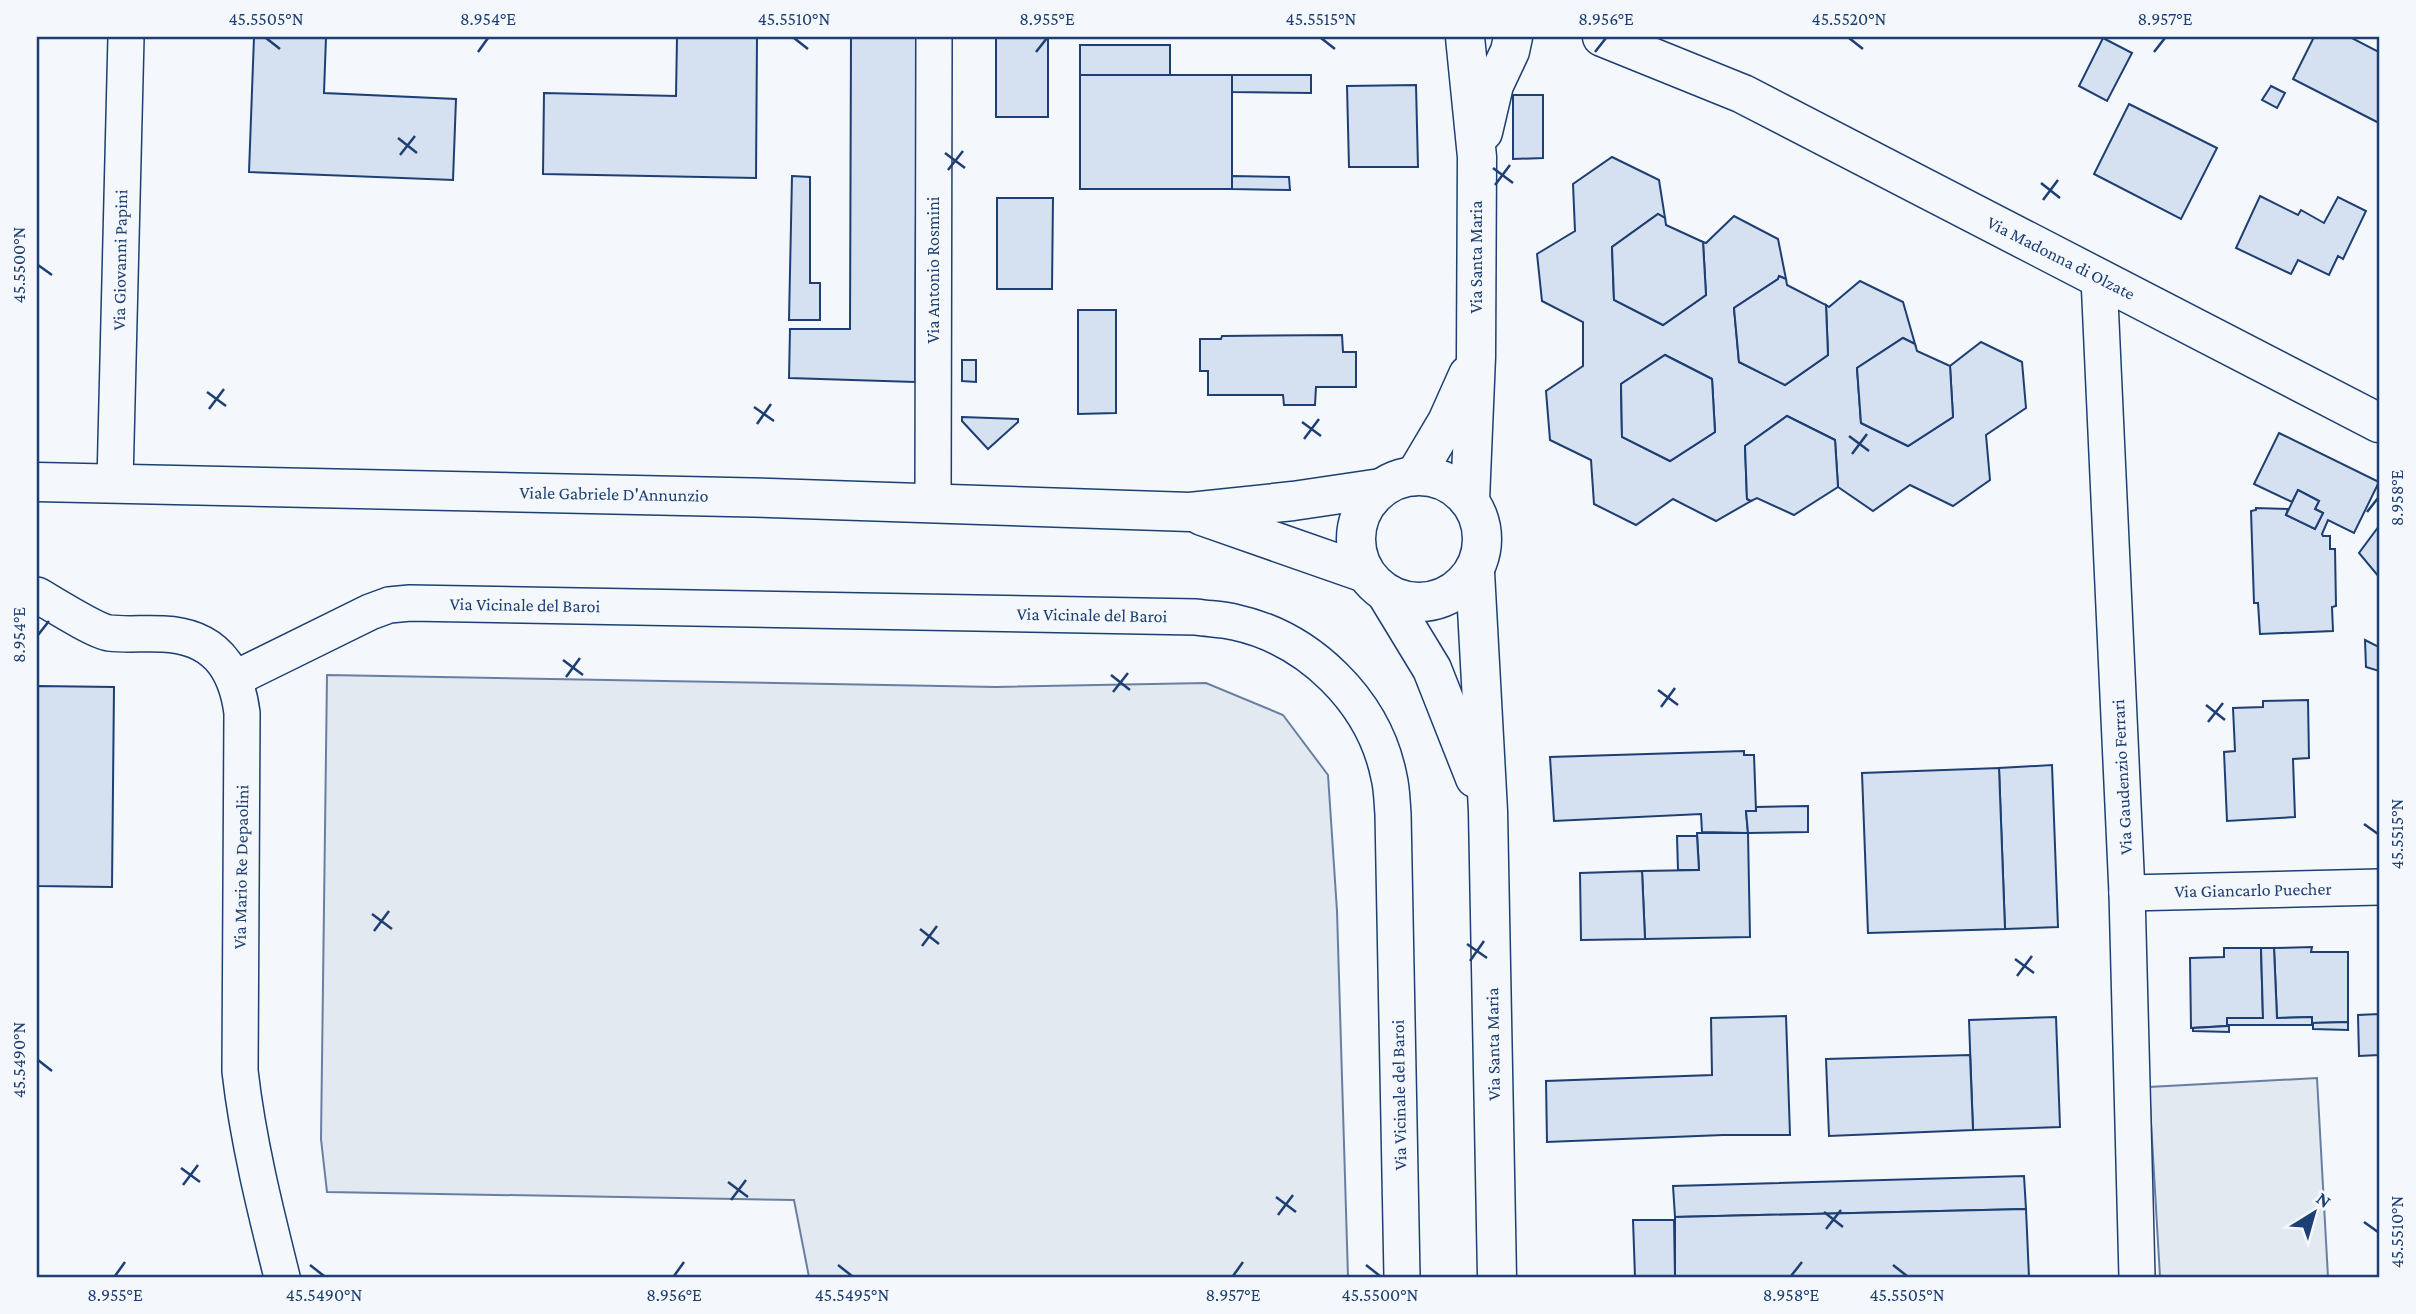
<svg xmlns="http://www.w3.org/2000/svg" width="2416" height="1314" viewBox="0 0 2416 1314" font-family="'Crimson Pro',serif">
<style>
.green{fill:#e3e9f0;stroke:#687fa3;stroke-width:2}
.building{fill:#d5e0f0;stroke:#1d3f73;stroke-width:2;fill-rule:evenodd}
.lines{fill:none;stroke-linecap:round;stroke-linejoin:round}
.street-casing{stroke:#1d3f73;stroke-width:38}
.secondary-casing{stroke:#1d3f73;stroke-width:41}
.street{stroke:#f4f7fb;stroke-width:35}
.secondary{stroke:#f4f7fb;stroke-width:38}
.ticks{fill:none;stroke:#1d3f73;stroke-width:2.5}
.labels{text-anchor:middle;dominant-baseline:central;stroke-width:5;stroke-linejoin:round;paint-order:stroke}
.street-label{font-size:18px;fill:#1d3f73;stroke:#f4f7fb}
.neatline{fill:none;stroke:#1d3f73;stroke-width:2.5}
.ticks-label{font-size:18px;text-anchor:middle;fill:#1d3f73}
</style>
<rect width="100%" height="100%" fill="#f4f7fb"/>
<g class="green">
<path d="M327,675L996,687L1206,683L1283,715L1328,775L1337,911L1348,1277H809L794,1200L327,1192L321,1139Z"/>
<path d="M2317,1078L2328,1277H2160L2149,1087Z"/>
</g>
<g class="building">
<path d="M254,37H326L324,93L456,99L453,180L249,172Z"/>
<path d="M677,37H757L756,178L543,174L544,93L676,96Z"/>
<path d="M851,37H917L915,382L789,378L790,329H850Z"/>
<rect x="996" y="37" width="52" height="80"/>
<path d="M2314,37H2350L2379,52V123L2293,79Z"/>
<path d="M2103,38L2132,53L2107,101L2079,86Z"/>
<rect x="1080" y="45" width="90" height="30"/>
<rect x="1080" y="75" width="152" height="114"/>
<path d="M1232,75H1311V93L1232,92Z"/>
<path d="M1416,85L1418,167H1349L1347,86Z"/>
<path d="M2271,86L2285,93L2277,108L2262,100Z"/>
<path d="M1513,95H1543V158L1513,159Z"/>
<path d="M2129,104L2217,148L2181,219L2094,174Z"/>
<path d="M1612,157L1659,180L1665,218L1658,214L1612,247L1614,300L1663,325L1706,295L1703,242L1706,243L1734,216L1778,239L1786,279L1779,276L1778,279L1734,308L1739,362L1785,385L1828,355L1826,305L1829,307L1860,281L1903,302L1915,344L1903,338L1857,368L1861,423L1908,446L1953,417L1950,366L1981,342L2022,362L2026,408L1986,435L1990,480L1953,506L1910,485L1873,511L1838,487L1835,440L1787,416L1745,446L1747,499L1751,501L1716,521L1673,499L1636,525L1594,504L1591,460L1550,440L1546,391L1583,366V322L1542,301L1537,254L1575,231L1573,184ZM1665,355L1712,379L1715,432L1670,461L1622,437L1621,384Z"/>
<path d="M792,176L810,177V283H820V320H789Z"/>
<path d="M1232,176L1289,177L1290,190L1232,189Z"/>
<path d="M2260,196L2298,215L2301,210L2324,223L2338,197L2366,211L2343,259L2338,256L2329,275L2298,260L2291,274L2236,248Z"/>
<path d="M997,198H1053L1052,289H997Z"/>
<path d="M1658,214L1665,218L1666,225L1703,242L1706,295L1663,325L1614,300L1612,247Z"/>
<path d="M1779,276L1786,279L1787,285L1826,305L1828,355L1785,385L1739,362L1734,308L1778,279Z"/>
<path d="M1078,310H1116V413L1078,414Z"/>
<path d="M1342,335L1343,352H1356V387H1316L1315,405H1284L1283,395H1208V371H1200V339H1221L1222,336Z"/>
<path d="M1903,338L1915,344L1917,351L1950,366L1953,417L1908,446L1861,423L1857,368Z"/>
<path d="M1665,355L1712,379L1715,432L1670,461L1622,437L1621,384Z"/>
<path d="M962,360H976V382L962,381Z"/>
<path d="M1787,416L1835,440L1838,487L1794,515L1757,498L1751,501L1747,499L1745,446Z"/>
<path d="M962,417L1018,419V422L988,449L962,421Z"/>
<path d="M2279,433L2379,482L2354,533L2328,520L2322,534L2323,536H2330V549H2335L2336,606L2332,607L2333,631L2260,634L2258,603H2254L2251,511L2256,510V508L2288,509L2286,515L2315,529L2323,513L2315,509L2319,501L2298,490L2292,502L2254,484Z"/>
<path d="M2298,490L2319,501L2315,509L2323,513L2315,529L2286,515Z"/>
<path d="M2379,526V577L2359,553Z"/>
<path d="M2365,640L2379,647V671L2366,667Z"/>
<path d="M37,686L114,687L112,887L37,886Z"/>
<path d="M2308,700L2309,758L2293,759L2295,817L2227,821L2224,752L2235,751L2233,708L2263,707V701Z"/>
<path d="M1744,751V755H1754L1756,811H1746L1748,833L1702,832L1701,814L1554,821L1550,757Z"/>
<path d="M2052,765L2058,927L2005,929L1999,768Z"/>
<path d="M1999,768L2005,929L1868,933L1862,773Z"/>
<path d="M1808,806V832L1748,833L1746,811H1756V807Z"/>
<path d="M1697,833H1748L1750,937L1645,939L1642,871L1699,870Z"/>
<path d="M1677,836H1697L1699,870H1678Z"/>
<path d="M1642,871L1645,939L1581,940L1580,873Z"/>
<path d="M2312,947L2311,952H2348V1022L2312,1023V1017L2277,1018L2274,948Z"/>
<path d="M2224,948H2261L2263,1018H2227V1026L2191,1028L2190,958L2224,957Z"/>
<path d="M2261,948H2274L2277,1018L2312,1017V1023L2348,1022V1030L2313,1029V1025H2229V1032L2193,1031V1028L2227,1026V1018H2263Z"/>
<path d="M2379,1014V1055L2359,1056L2358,1015Z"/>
<path d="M1786,1016L1790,1135H1723L1547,1142L1546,1081L1712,1075L1711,1018Z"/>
<path d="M2056,1017L2060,1127L1973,1130L1969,1020Z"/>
<path d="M1970,1055L1973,1130L1829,1136L1826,1059Z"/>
<path d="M2024,1176L2026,1209L1675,1217L1673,1186Z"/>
<path d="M2026,1209L2029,1277H1675V1217Z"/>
<path d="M1633,1220H1674L1675,1277H1635Z"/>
</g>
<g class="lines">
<g class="street-casing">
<g id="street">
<path d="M2099,278L2127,893L2137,1277"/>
<path d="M115,482L126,37"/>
<path d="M933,503L934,37"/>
<path d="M37,595C51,603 95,631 109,633C126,635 145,633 163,634C213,636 236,666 242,713L240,1071C248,1141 265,1209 282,1277"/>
<path d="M234,679L370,612L389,605L410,603L1196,617C1209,619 1222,619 1234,622C1309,638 1374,701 1389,777C1392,789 1392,802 1393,814L1402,1277"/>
<path d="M2127,893L2379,887"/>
</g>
</g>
<g class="secondary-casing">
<g id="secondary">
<path d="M1465,37L1477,157L1476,357L1470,500"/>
<path d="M1602,37L1743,94L2379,423"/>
<path d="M1483,132L1494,85L1510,51L1513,37"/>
<circle cx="1419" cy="539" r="63"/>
<path d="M1415,476L1447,422L1468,375"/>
<path d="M37,482L770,498L1190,512L1293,501L1381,488"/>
<path d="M1202,516L1365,573"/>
<path d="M1475,572L1488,811L1497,1277"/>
<path d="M1387,595L1432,669L1475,778"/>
</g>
</g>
<use href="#street" class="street"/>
<use href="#secondary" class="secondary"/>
</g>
<path class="ticks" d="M266,38L280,49M794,38L808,49M1321,38L1335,49M1849,38L1863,49M478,52L488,38M1036,52L1047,38M1595,52L1606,38M2154,52L2165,38M398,138L417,153M945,153L965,168M400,155L415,136M1493,168L1513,183M948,170L963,151M2041,183L2060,198M1495,185L1510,165M2043,200L2058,180M38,265L52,275M207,392L226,406M754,407L774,421M209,409L224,389M1302,422L1321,436M757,424L771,404M1849,436L1869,451M1304,439L1319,419M1852,454L1867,434M2367,512L2378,498M38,635L49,621M563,660L583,675M1111,675L1130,690M566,677L580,658M1658,690L1678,705M1113,692L1128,673M2206,705L2225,720M1661,707L1675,688M2208,722L2223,703M2364,824L2378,834M372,914L392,929M920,929L939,944M374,931L389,911M1467,944L1487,958M922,946L937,926M2015,959L2034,973M1470,961L1484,941M2017,976L2032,956M38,1060L52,1071M181,1168L200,1182M728,1182L748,1197M183,1185L198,1165M1276,1197L1296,1212M731,1200L746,1180M1824,1212L1843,1227M1278,1215L1293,1195M2364,1222L2378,1232M1826,1229L1841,1210M310,1265L324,1276M838,1265L852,1276M1366,1265L1380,1276M1893,1265L1907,1276M115,1276L125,1262M674,1276L684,1262M1233,1276L1243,1262M1791,1276L1802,1262"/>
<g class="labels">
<g class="street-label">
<text transform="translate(1476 257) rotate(-90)">Via Santa Maria</text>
<text transform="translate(2061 258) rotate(27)">Via Madonna di Olzate</text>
<text transform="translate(120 260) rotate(-89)">Via Giovanni Papini</text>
<text transform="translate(933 270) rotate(-90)">Via Antonio Rosmini</text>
<text transform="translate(614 494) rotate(1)">Viale Gabriele D'Annunzio</text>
<text transform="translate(525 605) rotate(1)">Via Vicinale del Baroi</text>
<text transform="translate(1092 615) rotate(1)">Via Vicinale del Baroi</text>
<text transform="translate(2122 777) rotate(-93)">Via Gaudenzio Ferrari</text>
<text transform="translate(241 867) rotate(-89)">Via Mario Re Depaolini</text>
<text transform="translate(2253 890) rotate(-1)">Via Giancarlo Puecher</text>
<text transform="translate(1493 1044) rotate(-91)">Via Santa Maria</text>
<text transform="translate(1399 1095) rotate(-91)">Via Vicinale del Baroi</text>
</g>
</g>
<rect width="2416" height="1314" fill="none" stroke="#f4f7fb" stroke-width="77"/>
<g transform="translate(2314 1213) rotate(37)" stroke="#f4f7fb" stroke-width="5" paint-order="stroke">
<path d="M0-5L12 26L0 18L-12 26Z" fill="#1d3f73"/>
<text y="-10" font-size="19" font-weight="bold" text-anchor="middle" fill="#1d3f73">N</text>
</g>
<rect x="38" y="38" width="2340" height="1238" class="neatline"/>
<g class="ticks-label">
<text x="266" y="25">45.5505°N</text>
<text x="488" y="25">8.954°E</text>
<text x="794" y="25">45.5510°N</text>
<text x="1047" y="25">8.955°E</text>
<text x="1321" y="25">45.5515°N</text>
<text x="1606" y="25">8.956°E</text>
<text x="1849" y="25">45.5520°N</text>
<text x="2165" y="25">8.957°E</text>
<text transform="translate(19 265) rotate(-90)" y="6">45.5500°N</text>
<text transform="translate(2397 498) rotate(-90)" y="6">8.958°E</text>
<text transform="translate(19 635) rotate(-90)" y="6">8.954°E</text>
<text transform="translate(2397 834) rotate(-90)" y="6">45.5515°N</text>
<text transform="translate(19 1060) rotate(-90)" y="6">45.5490°N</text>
<text transform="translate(2397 1232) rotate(-90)" y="6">45.5510°N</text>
<text x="115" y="1301">8.955°E</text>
<text x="324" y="1301">45.5490°N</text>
<text x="674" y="1301">8.956°E</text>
<text x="852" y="1301">45.5495°N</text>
<text x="1233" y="1301">8.957°E</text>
<text x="1380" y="1301">45.5500°N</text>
<text x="1791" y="1301">8.958°E</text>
<text x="1907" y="1301">45.5505°N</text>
</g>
</svg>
